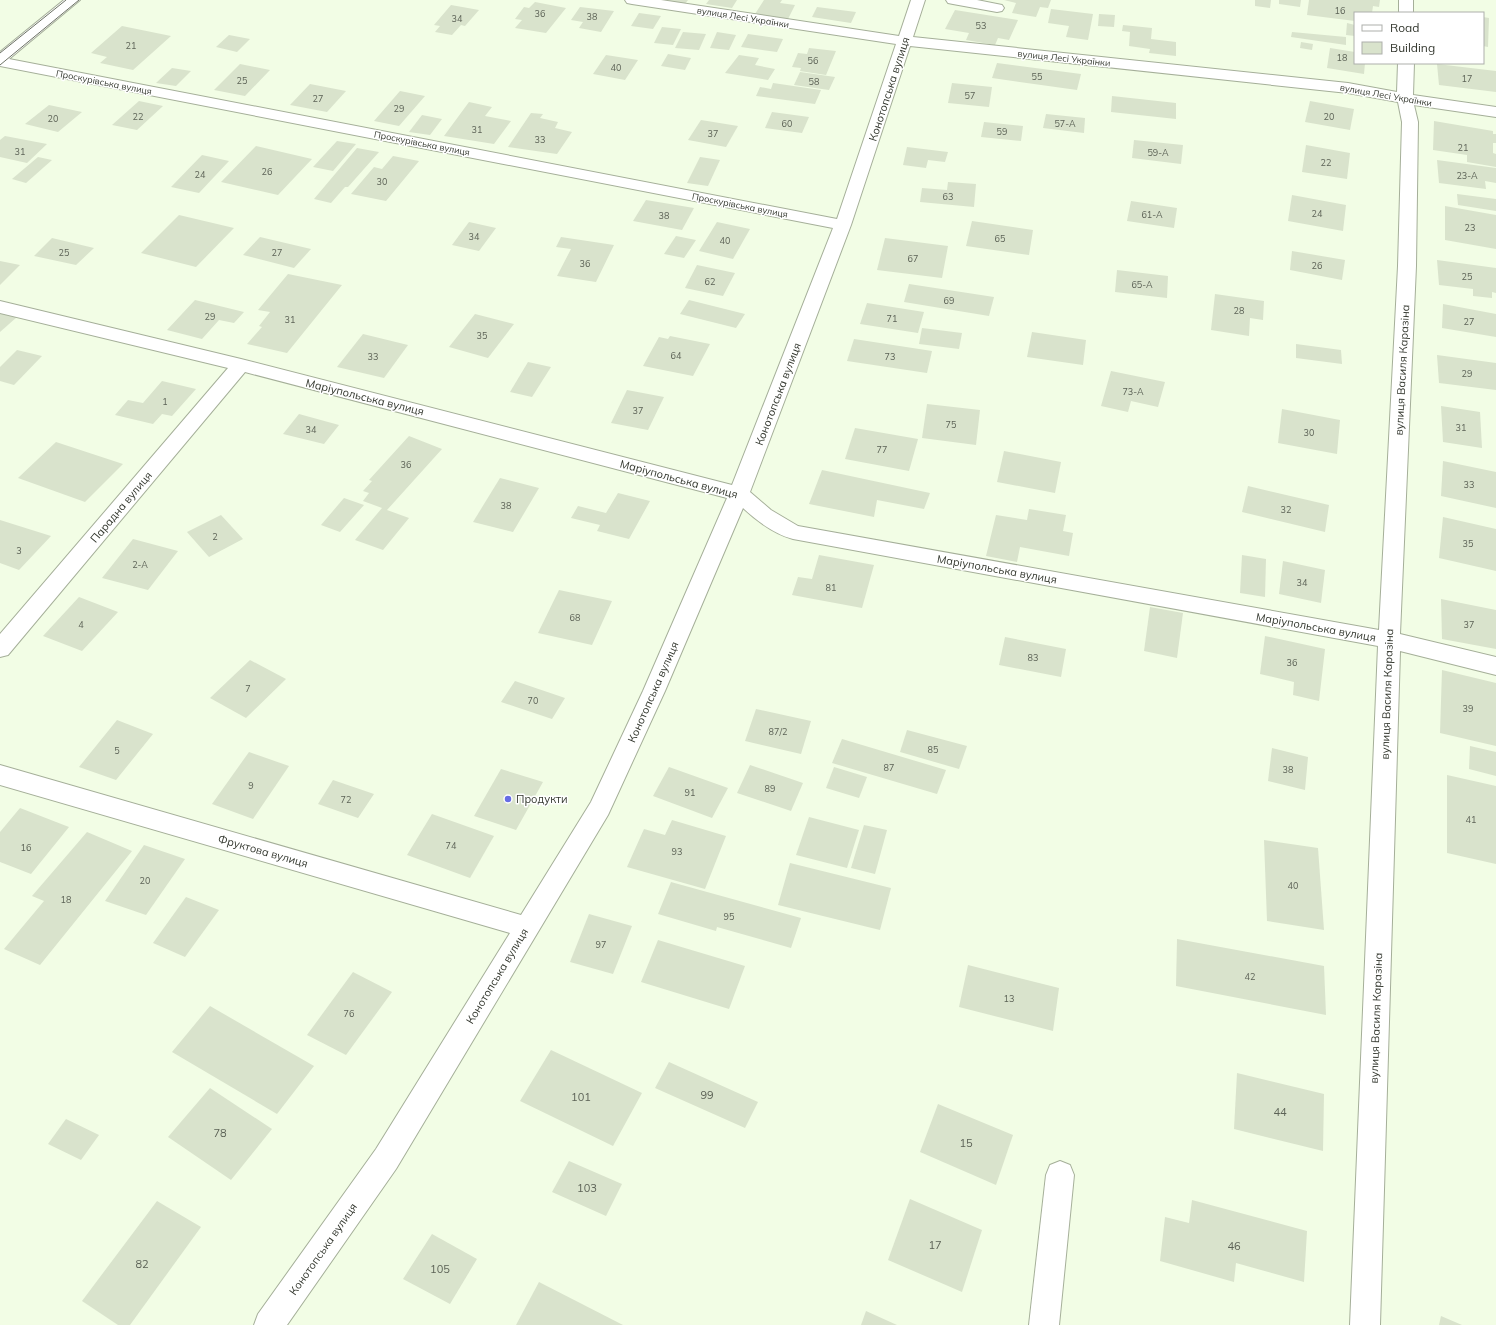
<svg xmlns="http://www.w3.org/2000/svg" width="1496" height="1325" viewBox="0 0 1496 1325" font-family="Mulish,sans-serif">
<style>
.building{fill:#d9e3cc}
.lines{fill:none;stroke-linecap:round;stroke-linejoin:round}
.minor-casing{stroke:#a5af99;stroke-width:2}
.minor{fill:#fff;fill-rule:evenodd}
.tram{stroke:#6d7365;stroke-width:1}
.poi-dot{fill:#666ce5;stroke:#fff;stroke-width:1.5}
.labels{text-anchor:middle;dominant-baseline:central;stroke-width:3;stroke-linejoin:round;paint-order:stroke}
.number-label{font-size:9px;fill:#5c6256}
.far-street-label{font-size:9px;fill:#33372e;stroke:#fff}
.street-label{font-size:11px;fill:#33372e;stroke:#fff}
.poi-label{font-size:11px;fill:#33372e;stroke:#fff;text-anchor:start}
.near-number-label{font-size:11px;fill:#5c6256}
</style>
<rect width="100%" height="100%" fill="#f2fde5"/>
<g class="building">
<path d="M665,0H688L685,4Z"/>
<path d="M709,0H737L732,8L706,4Z"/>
<path d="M764,0H782L780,3L795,5L788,19L755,14Z"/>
<path d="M1004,0H1051L1048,8L1040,7L1036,17L1012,13L1016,3Z"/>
<path d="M1255,0H1271L1270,8L1255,6Z"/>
<path d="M1279,0H1301L1300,7L1279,4Z"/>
<path d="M1309,0H1380L1379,7L1373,6L1372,13H1355V21L1307,15Z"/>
<path d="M535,2L566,8L546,33L515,28L522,20L515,19L524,7L529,8Z"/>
<path d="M451,5L479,10L465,26L461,25L452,35L435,32L440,26L434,25Z"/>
<path d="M580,7L614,11L601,32L579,28L583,22L571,20Z"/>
<path d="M817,7L856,12L851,23L812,17Z"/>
<path d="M1051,9L1093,14L1088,40L1066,37L1069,26L1048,23Z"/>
<path d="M955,10L1018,20L1009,40L998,38L995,45L966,40L969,33L945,29Z"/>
<path d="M639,13L661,16L653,29L631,26Z"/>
<path d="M1099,14L1115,15L1114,27L1098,26Z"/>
<path d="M1483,17L1489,18L1488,47L1483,46Z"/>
<path d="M1347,23L1355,25V36L1346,35Z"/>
<path d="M1123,25L1152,28L1151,39L1176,42V56L1149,53L1150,49L1129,46L1130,32L1122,31Z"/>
<path d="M122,26L171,36L133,70L100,63L107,57L91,53Z"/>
<path d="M662,27L681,29L673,45L654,43Z"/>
<path d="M683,32L706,34L699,50L675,48Z"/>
<path d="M717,32L736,35L729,50L710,48Z"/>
<path d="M1292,32L1346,37V45L1291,37Z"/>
<path d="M748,34L783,39L777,52L741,47Z"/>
<path d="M229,35L250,39L237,52L216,47Z"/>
<path d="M1301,42L1313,44L1312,50L1300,48Z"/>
<path d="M809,48L836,51L826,75L800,71L801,68L792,67L798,53L807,54Z"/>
<path d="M1330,48L1355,52V63H1365L1364,74L1327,68Z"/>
<path d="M668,54L691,58L685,70L661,66Z"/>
<path d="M606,55L638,60L625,80L593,74Z"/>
<path d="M739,55L759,58L755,65L775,69L768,80L725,73Z"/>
<path d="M997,63L1081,74L1077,90L992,78Z"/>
<path d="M240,64L270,70L245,96L214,90Z"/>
<path d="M1437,64L1496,71V92L1439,85Z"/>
<path d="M172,68L191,71L176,86L156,83Z"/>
<path d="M800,72L835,77L829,90L794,85Z"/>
<path d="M773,83L821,90L815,104L756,96L760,87L771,89Z"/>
<path d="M952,83L992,87L989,107L948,103Z"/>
<path d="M310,84L346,91L327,112L290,105Z"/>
<path d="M400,91L425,96L399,126L374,121Z"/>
<path d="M1112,96L1176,103V119L1111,112Z"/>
<path d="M139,101L163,106L137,130L112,125Z"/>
<path d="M1310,101L1354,109L1350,130L1305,122Z"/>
<path d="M469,102L492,107L485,116L511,121L494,144L444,136Z"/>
<path d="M49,105L82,112L58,132L25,124Z"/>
<path d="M772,112L809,117L802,133L765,128Z"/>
<path d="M531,113L543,114L540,118L558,122L555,128L572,132L557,154L508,147Z"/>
<path d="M1046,114L1085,118L1084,133L1043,128Z"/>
<path d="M422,115L442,119L430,135L409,132Z"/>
<path d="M701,120L738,126L726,147L688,140Z"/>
<path d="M1434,121L1493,131V134H1496V143H1493V153L1496,154V167L1467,162V155L1433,150Z"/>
<path d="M984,122L1023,126L1021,141L981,137Z"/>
<path d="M5,136L47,144L27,163L0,157V140Z"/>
<path d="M1134,140L1183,145L1181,164L1132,158Z"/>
<path d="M337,141L356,144L333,171L313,167Z"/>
<path d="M1306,145L1350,153L1347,179L1302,172Z"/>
<path d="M256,146L312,159L278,195L221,182Z"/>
<path d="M907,147L948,152L945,162L928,160L926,168L903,165Z"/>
<path d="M357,148L379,152L348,187H345L331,203L314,199Z"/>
<path d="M202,155L229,161L199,193L171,187Z"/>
<path d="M393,156L419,161L386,201L351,194L374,167L382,169Z"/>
<path d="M38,157L52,160L26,183L12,179Z"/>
<path d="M700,157L720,160L708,186L687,183Z"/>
<path d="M1437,160L1496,168V183L1485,181L1486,189L1439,183Z"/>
<path d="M948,182L976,184L974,207L920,202L922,188L947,190Z"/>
<path d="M1457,194L1496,199V211L1458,205Z"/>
<path d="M1292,195L1346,205L1343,231L1288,221Z"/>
<path d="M646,200L694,208L682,230L633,221Z"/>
<path d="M1131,201L1177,208L1174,228L1127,221Z"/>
<path d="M1445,206L1496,215V249L1445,240Z"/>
<path d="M179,215L234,228L196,267L141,253Z"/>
<path d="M972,221L1033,230L1029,255L966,246Z"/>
<path d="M469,222L496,228L479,251L452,245Z"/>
<path d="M717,222L750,229L733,259L699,251Z"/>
<path d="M676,236L696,240L684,258L664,254Z"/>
<path d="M260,237L311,249L294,268L243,255Z"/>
<path d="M561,237L614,245L596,282L557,276L571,249L556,247Z"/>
<path d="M52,238L94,248L76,265L34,256Z"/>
<path d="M885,238L948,246L942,278L877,270Z"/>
<path d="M1292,251L1345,260L1342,280L1290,270Z"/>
<path d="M1437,260L1496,268V293L1492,292V298L1473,296V289L1439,285Z"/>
<path d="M0,261L20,265L0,285Z"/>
<path d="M697,265L735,273L723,296L685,288Z"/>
<path d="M1117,270L1168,276L1167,298L1115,292Z"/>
<path d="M288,274L342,285L287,353L247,344L262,327L259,326L270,312L258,310Z"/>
<path d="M909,284L994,297L989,316L904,302Z"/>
<path d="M1215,294L1264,301L1263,320L1250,318L1249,336L1211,330Z"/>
<path d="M195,300L244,312L234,323L219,320L202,339L167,330Z"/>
<path d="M689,300L745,314L736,328L680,314Z"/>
<path d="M867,303L924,312L918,333L860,324Z"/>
<path d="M1443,304L1496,314V337L1442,328Z"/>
<path d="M0,312L17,317L0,332Z"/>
<path d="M475,314L514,324L488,358L449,347Z"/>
<path d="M922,328L962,333L959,349L919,344Z"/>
<path d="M1032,332L1086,340L1083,365L1027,357Z"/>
<path d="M363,334L408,345L384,378L337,367Z"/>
<path d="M670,336L710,344L693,376L643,366L659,337L668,339Z"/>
<path d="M854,339L932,351L927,373L847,361Z"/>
<path d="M1296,344L1341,350L1342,364L1296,358Z"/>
<path d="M17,350L42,356L14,385L0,381V367Z"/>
<path d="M1437,355L1496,363V390L1439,383Z"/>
<path d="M528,362L551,367L532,397L510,392Z"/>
<path d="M1111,371L1165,382L1158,407L1131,401L1128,412L1101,406Z"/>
<path d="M162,381L196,389L172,416L162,414L153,424L115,415L128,400L143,403Z"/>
<path d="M627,390L664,397L648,430L611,423Z"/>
<path d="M927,404L980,410L976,445L922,438Z"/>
<path d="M1441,406L1480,412L1482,448L1443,442Z"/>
<path d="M1282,409L1340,420L1337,454L1278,443Z"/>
<path d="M299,414L339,425L324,444L283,434Z"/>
<path d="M855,428L918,439L909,471L845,459Z"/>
<path d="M409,436L442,449L387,510L409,518L383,550L355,540L382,508L363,501L369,493L363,491L372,481L369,480Z"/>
<path d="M56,442L123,464L85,502L18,478Z"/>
<path d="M1004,451L1061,462L1055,493L997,482Z"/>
<path d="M1443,461L1496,472V508L1441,496Z"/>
<path d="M822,470L930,493L924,509L877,500L874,517L809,504Z"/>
<path d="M500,478L539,488L513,532L473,522Z"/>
<path d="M1248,486L1329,505L1325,532L1242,512Z"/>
<path d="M618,493L650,501L629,539L597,531L600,525L571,518L578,506L606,513Z"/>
<path d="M344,498L364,505L340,532L321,525Z"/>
<path d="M1029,509L1066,515L1063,531L1073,533L1069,556L1020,547L1017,562L986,556L996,515L1027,520Z"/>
<path d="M221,515L243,539L209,557L187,532Z"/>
<path d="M1443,517L1496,529V571L1439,558Z"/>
<path d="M0,520L51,536L19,570L0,563Z"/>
<path d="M133,539L178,551L148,590L102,578Z"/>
<path d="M819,555L874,565L862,608L792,595L798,577L812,579Z"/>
<path d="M1242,555L1266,559L1265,597L1240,593Z"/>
<path d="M1283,561L1325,570L1321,603L1279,594Z"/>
<path d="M559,590L612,601L592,645L538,633Z"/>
<path d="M79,597L118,612L82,651L43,636Z"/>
<path d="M1441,599L1496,610V649L1442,639Z"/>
<path d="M1150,607L1183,613L1177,658L1144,651Z"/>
<path d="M1265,636L1325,649L1319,701L1293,695L1294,682L1260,674Z"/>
<path d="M1005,637L1066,649L1061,677L999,665Z"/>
<path d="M250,660L286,679L246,718L210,698Z"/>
<path d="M1442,670L1496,683V746L1440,733Z"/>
<path d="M515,681L565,698L552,719L501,702Z"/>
<path d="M756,709L811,721L801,754L745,741Z"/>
<path d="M117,720L153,734L116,780L79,767Z"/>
<path d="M907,730L967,746L959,769L900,752Z"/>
<path d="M842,739L946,770L937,794L832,763Z"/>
<path d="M1470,746L1496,752V776L1469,769Z"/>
<path d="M1272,748L1308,757L1305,790L1268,781Z"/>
<path d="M249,752L289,766L253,819L212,804Z"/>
<path d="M750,765L803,783L791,811L737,793Z"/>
<path d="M669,767L728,788L712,818L653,796Z"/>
<path d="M834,767L867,777L859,798L826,788Z"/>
<path d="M501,769L543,782L516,830L474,816Z"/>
<path d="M1447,775L1496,786V864L1447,853Z"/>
<path d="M333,780L374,794L358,818L318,804Z"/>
<path d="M20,808L69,827L31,874L0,862V832Z"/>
<path d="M432,814L494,836L470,878L407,855Z"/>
<path d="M809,817L859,830L847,868L796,855Z"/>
<path d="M672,820L726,836L705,889L627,867L644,829L665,835Z"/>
<path d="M864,825L887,830L875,874L851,868Z"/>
<path d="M87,832L132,851L40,965L4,949L44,901L32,896Z"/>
<path d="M1264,840L1318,848L1324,930L1267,921Z"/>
<path d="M144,845L185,859L146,915L105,901Z"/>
<path d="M790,863L891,888L880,930L778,905Z"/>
<path d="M671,882L801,918L791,948L717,927L716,931L658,914Z"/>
<path d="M186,897L219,910L185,957L153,943Z"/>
<path d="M589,914L632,926L613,974L570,962Z"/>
<path d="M1177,939L1324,966L1326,1015L1176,986Z"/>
<path d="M658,940L745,966L729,1009L641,982Z"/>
<path d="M968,965L1059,988L1053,1031L959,1007Z"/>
<path d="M353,972L392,992L346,1055L307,1035Z"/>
<path d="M210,1006L314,1066L277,1114L172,1052Z"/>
<path d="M551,1050L642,1093L613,1146L520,1101Z"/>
<path d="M669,1062L758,1102L745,1128L655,1088Z"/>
<path d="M1237,1073L1324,1094L1323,1151L1234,1129Z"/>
<path d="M210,1088L272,1129L231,1180L168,1137Z"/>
<path d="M938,1104L1013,1135L996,1185L920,1152Z"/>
<path d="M66,1119L99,1135L81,1160L48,1144Z"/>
<path d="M569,1161L622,1184L606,1216L552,1192Z"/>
<path d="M910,1199L982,1230L962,1292L888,1260Z"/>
<path d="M1192,1200L1307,1231L1304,1282L1236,1263L1234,1282L1160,1261L1165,1217L1189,1223Z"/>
<path d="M157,1201L201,1227L130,1325H118L82,1301Z"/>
<path d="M432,1234L477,1259L450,1304L403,1279Z"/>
<path d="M539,1282L623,1325H516Z"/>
<path d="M866,1311L897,1325H861Z"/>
<path d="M1441,1316L1462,1325H1439Z"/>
</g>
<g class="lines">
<g class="minor-casing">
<g id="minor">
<path d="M64,0H80L9,59L837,219L896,44L632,4L627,3L625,0H661L899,36L911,0H925L913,37L1348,83L1397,92L1398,63H1414L1413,95L1496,107V117L1414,105L1418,122L1416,266L1400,634L1496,657V675L1400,651L1380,1325H1350L1378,646L793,539C774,534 757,521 743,508L665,691L608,815L396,1169L287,1325H254L258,1314L376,1149L510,933L0,785V765L521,915L591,802L643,691L727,498L245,372L8,655L0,657V634L228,368L0,313V301L241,359L732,485L833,228L0,66V52ZM910,46L1348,93L1398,102L1402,122L1398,266L1379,630L798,526L771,510L750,492L851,225Z"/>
<path d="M946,0H977L1002,5L1004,8L1002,11L997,12L953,4L948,3Z"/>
<rect x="1399" y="0" width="14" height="13"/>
<path d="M1060,1161L1070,1165L1074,1175L1059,1325H1029L1046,1175L1050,1165Z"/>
</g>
</g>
<use href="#minor" class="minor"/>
<g class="tram">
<path d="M0,53L66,0"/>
<path d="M0,65L79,0"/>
</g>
</g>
<circle class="poi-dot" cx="508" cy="799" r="4"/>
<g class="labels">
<g class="number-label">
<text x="1340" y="10">16</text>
<text x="540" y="13">36</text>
<text x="592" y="16">38</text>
<text x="457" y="18">34</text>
<text x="981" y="25">53</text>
<text x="131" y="45">21</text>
<text x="1342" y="57">18</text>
<text x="813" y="60">56</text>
<text x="616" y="67">40</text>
<text x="1037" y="76">55</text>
<text x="1467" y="78">17</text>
<text x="242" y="80">25</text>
<text x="814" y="81">58</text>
<text x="970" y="95">57</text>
<text x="318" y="98">27</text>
<text x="399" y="108">29</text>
<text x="138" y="116">22</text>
<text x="1329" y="116">20</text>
<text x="53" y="118">20</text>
<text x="787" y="123">60</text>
<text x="1065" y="123">57-А</text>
<text x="477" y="129">31</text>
<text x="1002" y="131">59</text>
<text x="713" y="133">37</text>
<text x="540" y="139">33</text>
<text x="1463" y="147">21</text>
<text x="20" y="151">31</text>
<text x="1158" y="152">59-А</text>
<text x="1326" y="162">22</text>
<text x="267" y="171">26</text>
<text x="200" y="174">24</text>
<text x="1467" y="175">23-А</text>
<text x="382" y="181">30</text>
<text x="948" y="196">63</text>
<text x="1317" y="213">24</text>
<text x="1152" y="214">61-А</text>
<text x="664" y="215">38</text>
<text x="1470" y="227">23</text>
<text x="474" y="236">34</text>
<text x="1000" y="238">65</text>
<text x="725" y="240">40</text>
<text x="64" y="252">25</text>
<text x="277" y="252">27</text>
<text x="913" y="258">67</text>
<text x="585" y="263">36</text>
<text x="1317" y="265">26</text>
<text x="1467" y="276">25</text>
<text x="710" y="281">62</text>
<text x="1142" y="284">65-А</text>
<text x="949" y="300">69</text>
<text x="1239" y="310">28</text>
<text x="210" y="316">29</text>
<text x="892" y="318">71</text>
<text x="290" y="319">31</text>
<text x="1469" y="321">27</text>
<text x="482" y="335">35</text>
<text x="676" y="355">64</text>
<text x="373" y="356">33</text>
<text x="890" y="356">73</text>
<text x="1467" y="373">29</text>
<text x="1133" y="391">73-А</text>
<text x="165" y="401">1</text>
<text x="638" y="410">37</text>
<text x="951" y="424">75</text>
<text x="1461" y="427">31</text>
<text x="311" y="429">34</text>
<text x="1309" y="432">30</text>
<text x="882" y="449">77</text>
<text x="406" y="464">36</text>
<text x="1469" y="484">33</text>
<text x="506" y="505">38</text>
<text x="1286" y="509">32</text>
<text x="215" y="536">2</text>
<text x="1468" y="543">35</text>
<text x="19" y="550">3</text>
<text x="140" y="564">2-А</text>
<text x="1302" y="582">34</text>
<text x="831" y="587">81</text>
<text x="575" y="617">68</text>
<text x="81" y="624">4</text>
<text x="1469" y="624">37</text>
<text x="1033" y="657">83</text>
<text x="1292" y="662">36</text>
<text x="248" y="688">7</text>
<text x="533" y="700">70</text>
<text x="1468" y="708">39</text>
<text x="778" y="731">87/2</text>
<text x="933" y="749">85</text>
<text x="117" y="750">5</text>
<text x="889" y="767">87</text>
<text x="1288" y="769">38</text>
<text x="251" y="785">9</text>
<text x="770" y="788">89</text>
<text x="690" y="792">91</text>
<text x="346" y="799">72</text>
<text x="1471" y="819">41</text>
<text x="451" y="845">74</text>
<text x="26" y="847">16</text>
<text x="677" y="851">93</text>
<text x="145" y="880">20</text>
<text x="1293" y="885">40</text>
<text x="66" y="899">18</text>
<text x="729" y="916">95</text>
<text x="601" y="944">97</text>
<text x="1250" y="976">42</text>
<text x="1009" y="998">13</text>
<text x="349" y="1013">76</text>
</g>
<g class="far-street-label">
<text transform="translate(743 17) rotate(9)">вулиця Лесі Українки</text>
<text transform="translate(1064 58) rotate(6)">вулиця Лесі Українки</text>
<text transform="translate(104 82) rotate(11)">Проскурівська вулиця</text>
<text transform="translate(1386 95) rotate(10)">вулиця Лесі Українки</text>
<text transform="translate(422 143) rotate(11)">Проскурівська вулиця</text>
<text transform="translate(740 205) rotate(11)">Проскурівська вулиця</text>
</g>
<g class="street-label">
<text transform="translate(889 89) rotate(-72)">Конотопська вулиця</text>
<text transform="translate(1402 370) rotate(-87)">вулиця Василя Каразіна</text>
<text transform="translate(778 394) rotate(-69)">Конотопська вулиця</text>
<text transform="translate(365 397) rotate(14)">Маріупольська вулиця</text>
<text transform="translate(679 479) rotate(15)">Маріупольська вулиця</text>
<text transform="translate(121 507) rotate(-50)">Парадна вулиця</text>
<text transform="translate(997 569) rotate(10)">Маріупольська вулиця</text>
<text transform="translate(1316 627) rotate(10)">Маріупольська вулиця</text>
<text transform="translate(653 692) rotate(-66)">Конотопська вулиця</text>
<text transform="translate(1387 694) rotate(-88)">вулиця Василя Каразіна</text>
<text transform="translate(263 851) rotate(16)">Фруктова вулиця</text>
<text transform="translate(497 976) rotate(-59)">Конотопська вулиця</text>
<text transform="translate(1376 1018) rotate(-88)">вулиця Василя Каразіна</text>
<text transform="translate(323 1249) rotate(-55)">Конотопська вулиця</text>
</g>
<g class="poi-label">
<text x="516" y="799">Продукти</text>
</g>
<g class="near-number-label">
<text x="707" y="1095">99</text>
<text x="581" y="1097">101</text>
<text x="1280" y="1112">44</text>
<text x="220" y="1133">78</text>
<text x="966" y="1143">15</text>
<text x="587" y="1188">103</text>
<text x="935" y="1245">17</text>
<text x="1234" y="1246">46</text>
<text x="142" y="1264">82</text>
<text x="440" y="1269">105</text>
</g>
</g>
<rect x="1354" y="12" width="130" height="52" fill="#ffffff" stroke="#adafab"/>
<rect x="1362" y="25" width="20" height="6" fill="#ffffff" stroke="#adafab"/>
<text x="1390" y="32" font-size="12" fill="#33372e">Road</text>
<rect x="1362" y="42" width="20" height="12" fill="#d9e3cc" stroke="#adafab"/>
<text x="1390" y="52" font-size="12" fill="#33372e">Building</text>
</svg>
